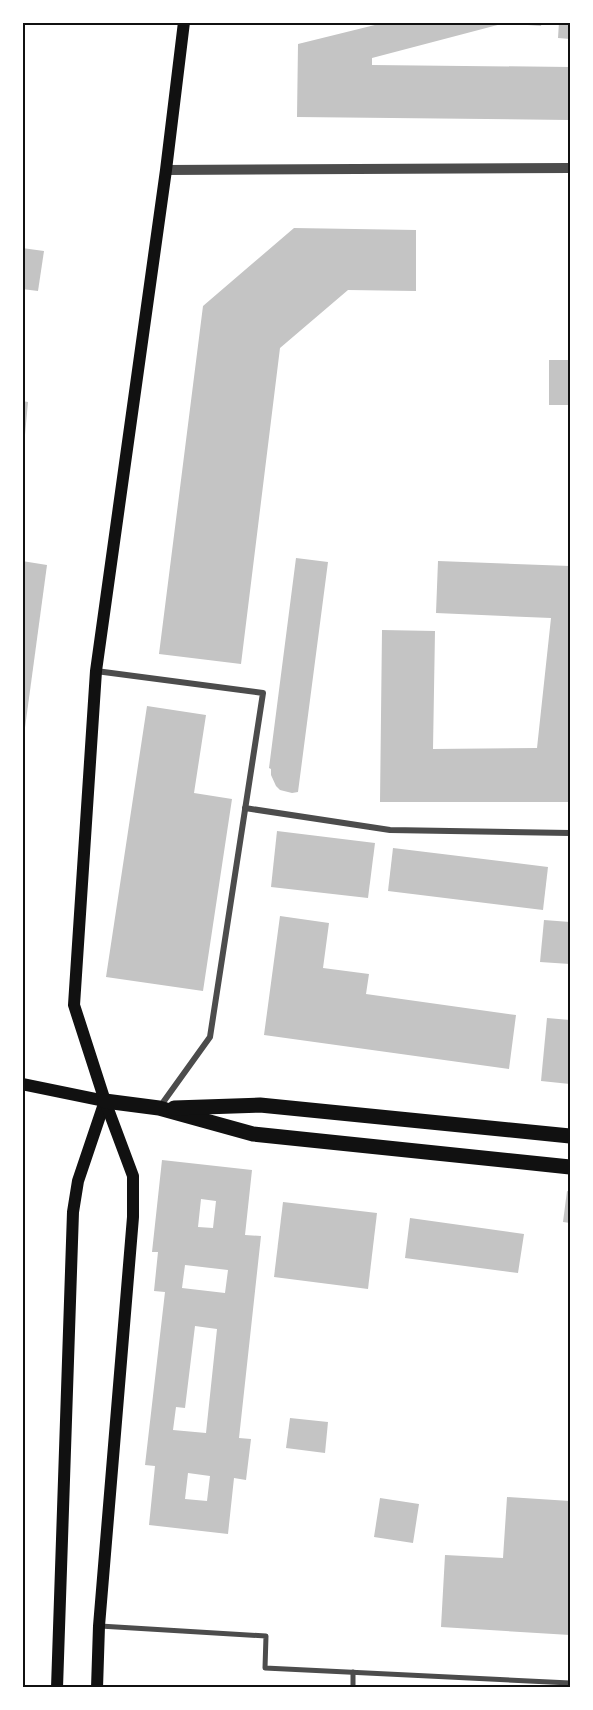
<svg xmlns="http://www.w3.org/2000/svg" width="593" height="1710" viewBox="0 0 593 1710" font-family="'Fira Sans',sans-serif">
<style>
.building{fill:#c4c4c4;fill-rule:evenodd}
.lines{fill:none;stroke-linecap:round;stroke-linejoin:round}
.pedestrian{stroke:#4c4c4c;stroke-width:5}
.minor{stroke:#4c4c4c;stroke-width:6}
.tertiary{stroke:#4c4c4c;stroke-width:10}
.secondary{stroke:#111;stroke-width:12}
.primary{stroke:#111;stroke-width:15}
.neatline{fill:none;stroke:#111;stroke-width:2}
</style>
<rect width="100%" height="100%" fill="#fff"/>
<g class="building">
<path d="M387,22H509L372,58V65L570,67V120L297,117L298,44Z"/>
<path d="M514,22H542L541,26L514,24Z"/>
<path d="M559,22H570V39L558,38Z"/>
<path d="M294,228L416,230V291L348,290L280,348L241,664L159,654L203,306Z"/>
<path d="M22,248L44,251L38,291L22,289Z"/>
<rect x="549" y="360" width="21" height="45"/>
<path d="M22,401L28,402L25,435H22Z"/>
<path d="M296,558L328,562L298,792L292,793L280,790L276,786L271,775V769L269,768Z"/>
<path d="M22,561L47,565L24,735H22Z"/>
<path d="M438,561L570,566V802H380L382,630L435,631L433,749L537,748L551,618L436,613Z"/>
<path d="M147,706L206,715L194,793L232,799L203,991L106,977Z"/>
<path d="M277,831L375,843L368,898L271,887Z"/>
<path d="M393,848L548,867L543,910L388,891Z"/>
<path d="M280,916L329,923L323,968L369,974L366,994L516,1015L509,1069L264,1035Z"/>
<path d="M544,920L570,922V964L540,962Z"/>
<path d="M547,1018L570,1020V1084L541,1081Z"/>
<path d="M162,1160L252,1170L245,1235L261,1236L239,1438L251,1439L246,1480L234,1478L228,1534L149,1525L155,1466L145,1465L165,1292L154,1291L158,1252H152ZM201,1199L216,1201L213,1228L198,1227ZM185,1265L228,1270L225,1293L182,1288ZM195,1326L217,1329L206,1433L173,1430L176,1407L185,1408ZM188,1473L210,1476L207,1501L185,1499Z"/>
<path d="M567,1191L570,1192V1223L563,1222Z"/>
<path d="M283,1202L377,1213L368,1289L274,1277Z"/>
<path d="M410,1218L524,1234L518,1273L405,1258Z"/>
<path d="M290,1418L328,1422L325,1453L286,1448Z"/>
<path d="M507,1497L570,1501V1635L441,1627L445,1555L503,1558Z"/>
<path d="M380,1498L419,1504L413,1543L374,1537Z"/>
</g>
<g class="lines">
<g class="pedestrian">
<path d="M100,1626L266,1636L265,1668L570,1683"/>
<path d="M353,1688V1672"/>
</g>
<g class="minor">
<path d="M96,671L263,693L210,1037L159,1108"/>
<path d="M245,808L390,830L570,833"/>
</g>
<path class="tertiary" d="M166,170L570,168"/>
<g class="secondary">
<path d="M22,1084L105,1101"/>
<path d="M57,1688L73,1212L78,1181L105,1101"/>
<path d="M97,1688L99,1626L133,1217V1176L105,1101L74,1005L96,671L166,170L184,22"/>
</g>
<g class="primary">
<path d="M105,1101L159,1108L253,1134L570,1167"/>
<path d="M174,1108L260,1105L570,1136"/>
</g>
</g>
<rect width="593" height="1710" fill="none" stroke="#ffffff" stroke-width="48"/>
<rect x="24" y="24" width="545" height="1662" class="neatline"/>
</svg>
